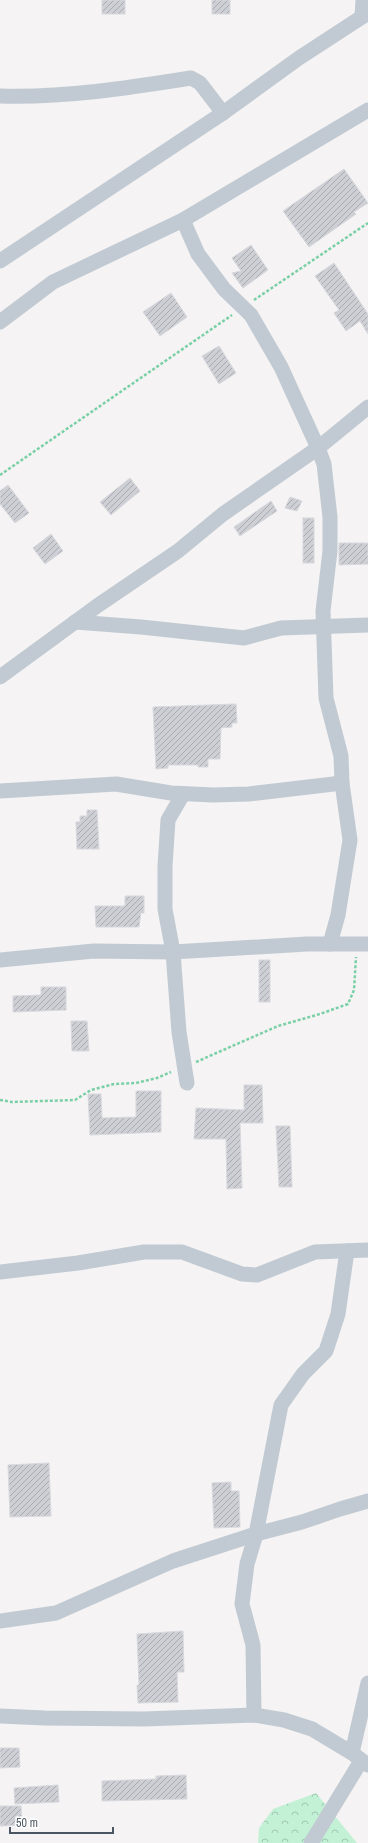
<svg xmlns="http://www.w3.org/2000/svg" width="368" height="1843" viewBox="0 0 368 1843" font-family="'Archivo Narrow',sans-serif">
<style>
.forest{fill:url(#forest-crowns)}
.building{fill:url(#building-hatch);stroke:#d7d9de}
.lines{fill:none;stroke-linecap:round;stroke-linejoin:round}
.path{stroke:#7ad0a6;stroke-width:2.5;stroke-dasharray:3 2;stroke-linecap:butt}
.street{stroke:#c1cad2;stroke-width:15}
</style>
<defs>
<pattern id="forest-crowns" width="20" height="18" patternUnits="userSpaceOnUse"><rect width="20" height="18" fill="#c3f1d5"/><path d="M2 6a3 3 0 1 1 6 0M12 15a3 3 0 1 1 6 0" fill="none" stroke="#a0c6b0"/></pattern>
<pattern id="building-hatch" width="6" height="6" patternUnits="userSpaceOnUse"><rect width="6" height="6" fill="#cdcfd5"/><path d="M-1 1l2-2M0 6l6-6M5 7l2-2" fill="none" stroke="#a8abb0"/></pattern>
</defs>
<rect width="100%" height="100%" fill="#f5f3f3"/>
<path class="forest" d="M316,1793L357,1843H258L259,1828L273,1809Z"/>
<g class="building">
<rect x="102" y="0" width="23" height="14"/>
<rect x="212" y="0" width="18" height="14"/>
<path d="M344,169L368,203L354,212L356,214L309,247L283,211Z"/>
<path d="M251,245L268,270L243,288L232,273L241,271L232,258Z"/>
<path d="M334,263L368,314V334L360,321L346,331L334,313L339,310L315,276Z"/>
<path d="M171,293L187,317L160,336L143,312Z"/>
<path d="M219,346L236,373L219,384L202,356Z"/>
<path d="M130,478L140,491L111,515L100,502Z"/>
<path d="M8,485L29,513L15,523L0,504V491Z"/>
<path d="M290,497L302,501L297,511L285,508Z"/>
<path d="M271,501L277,511L240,536L234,527Z"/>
<rect x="303" y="518" width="11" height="45"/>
<path d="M51,534L63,551L45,564L33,548Z"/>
<path d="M339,543H368V564L339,565Z"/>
<path d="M236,704L237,723H232V727L221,728L220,759H208V767H198V765H168V768L156,769L153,707Z"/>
<path d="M87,810H97L99,849H77L76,822H80V816H87Z"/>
<path d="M125,896H144V913H141L139,927H96L95,906H125Z"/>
<rect x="259" y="960" width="11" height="42"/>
<path d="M41,987H66V1010L13,1012V996L41,995Z"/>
<path d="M71,1021H87L89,1051H72Z"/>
<path d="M244,1085H262L263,1123H240L242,1188L227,1189L226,1139H194L196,1108L244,1110Z"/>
<path d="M136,1091H161V1132L90,1135L88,1094H101L102,1118L136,1117Z"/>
<path d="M276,1126H290L292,1187H279Z"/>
<path d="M49,1463L51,1516L10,1517L8,1465Z"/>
<path d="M231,1482V1491H239L240,1527L214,1528L212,1483Z"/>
<path d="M183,1631L184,1672H177L178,1702L138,1703L137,1685H139L137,1634Z"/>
<path d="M0,1748H19L20,1767L0,1768Z"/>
<path d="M186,1775L187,1799L102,1801V1781L156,1779V1776Z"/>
<path d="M58,1785L59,1802L15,1804L14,1788Z"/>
<path d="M0,1806H21L22,1825L0,1826Z"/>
</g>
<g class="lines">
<g class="path">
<path d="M254,300L368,223"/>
<path d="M0,475L232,315"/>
<path d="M196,1062L278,1026L320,1014L348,1004L354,990L356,957"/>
<path d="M0,1100L12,1102L75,1100L91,1090L114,1084L136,1083L157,1078L171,1072"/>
</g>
<g class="street">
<path d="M362,17L363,0"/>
<path d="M0,96C64,98 128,88 191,78L200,83L223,113"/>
<path d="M183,220L198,254L224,289L251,315L281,367L318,448L324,464L330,517V551L323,611L326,698L341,756L342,783L350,840L338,915L330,944"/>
<path d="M0,261L223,113L299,58L368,13"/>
<path d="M0,322L53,282L183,220L368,110"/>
<path d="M75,622L141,627L244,638L281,628L368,625"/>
<path d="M0,677L97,606L178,551L223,514L318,448L368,407"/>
<path d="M0,791L116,784L171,793L213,795L249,794L342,783"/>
<path d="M183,794L168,820L165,866V909L173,952L179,1032L187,1083"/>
<path d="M0,960L94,951L173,952L307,944H368"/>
<path d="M0,1272L78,1263L144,1252H182L242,1274L257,1275L315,1252L368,1250"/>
<path d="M0,1621L56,1613L173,1561L256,1534L302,1522L340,1509L368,1501"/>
<path d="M254,1715L253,1645L242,1604L247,1564L256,1534L281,1405L303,1374L326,1351L338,1314L347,1251"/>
<path d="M0,1716L45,1718L144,1719L254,1715L284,1720L312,1729L352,1753L368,1765"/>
<path d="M352,1753L368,1683"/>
<path d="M311,1843L361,1761"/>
</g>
</g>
<path d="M10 1827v6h103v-6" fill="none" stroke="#4a5661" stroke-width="2"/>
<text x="16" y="1827" font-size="12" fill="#4a5661" stroke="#ffffff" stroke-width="3" paint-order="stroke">50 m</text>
</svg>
